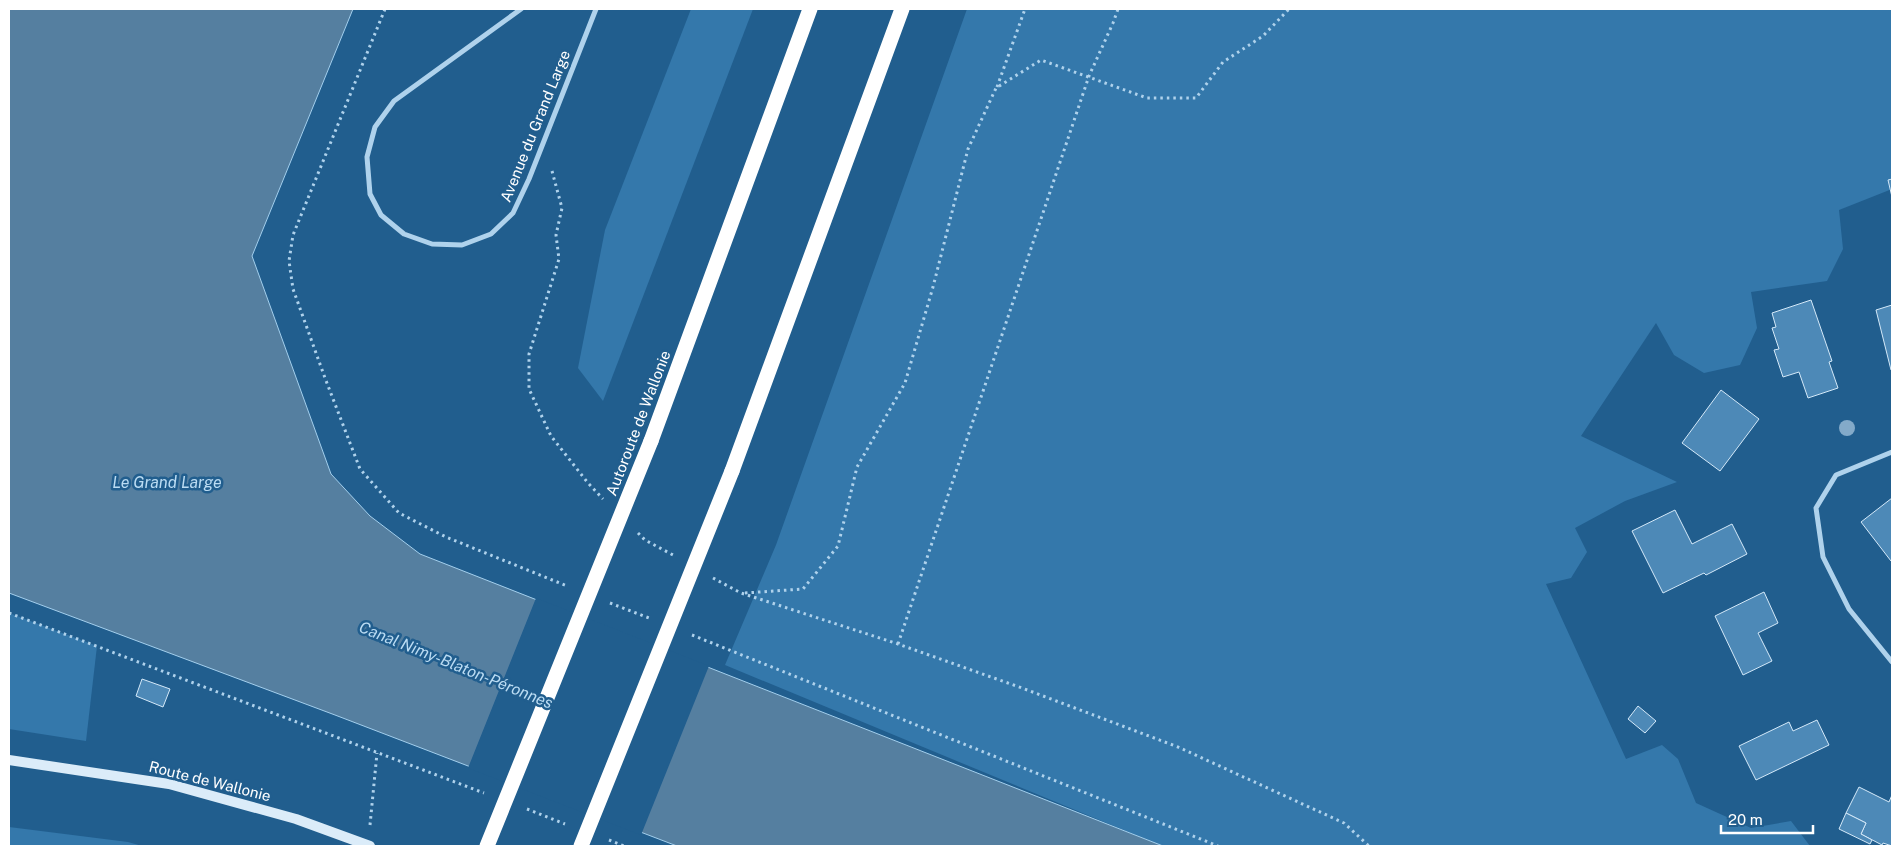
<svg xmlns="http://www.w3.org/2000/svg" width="1901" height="855" viewBox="0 0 1901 855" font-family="'Public Sans',sans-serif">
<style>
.green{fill:#3478ab}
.water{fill:#557fa0;stroke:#a3cfed}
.pier{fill:#215e8e}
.building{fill:#4d89b7;stroke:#d4e9f9}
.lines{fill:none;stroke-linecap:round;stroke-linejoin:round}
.path{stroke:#afd2ec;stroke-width:3;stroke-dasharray:2.5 4;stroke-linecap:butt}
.street{stroke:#afd2ec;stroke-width:5}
.secondary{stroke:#dbecf9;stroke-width:10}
.highway{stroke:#fff;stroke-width:15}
.highway-bridge{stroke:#fff;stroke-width:15}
.tree{fill:#83aac9}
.labels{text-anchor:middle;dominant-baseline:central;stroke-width:5;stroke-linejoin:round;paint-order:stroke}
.street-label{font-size:15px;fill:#fff;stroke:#215e8e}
.water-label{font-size:16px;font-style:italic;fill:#bbdcf3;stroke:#215e8e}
</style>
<rect width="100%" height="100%" fill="#215e8e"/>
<g class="green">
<path d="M691,9H753L603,401L578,368L605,230Z"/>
<path d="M967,9H1892V189L1839,210L1843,249L1827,281L1751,292L1757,328L1740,365L1704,373L1674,355L1656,323L1581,436L1677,482L1625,501L1575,528L1587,552L1571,578L1546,584L1626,759L1662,745L1678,759L1696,803L1751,828L1791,821L1810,846H1162L725,665L776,545Z"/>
<path d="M9,613L97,646L86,741L9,729Z"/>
<path d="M9,827L128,842L142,846H9Z"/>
</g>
<path class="water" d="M9,9H353L252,256L331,474L370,516L420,554L1163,846H677L335,715L9,593Z"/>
<path class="pier" d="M536,598L709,666L641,835L468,768Z"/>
<g class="building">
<path d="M1892,179V197L1888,180Z"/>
<path d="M1811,300L1832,361L1829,362L1838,388L1808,398L1799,372L1783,377L1774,350L1779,349L1772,328L1776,327L1772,313Z"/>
<path d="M1892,305V370H1891L1876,310Z"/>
<path d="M1721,390L1759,419L1720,471L1682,443Z"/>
<path d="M1892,498V560L1891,561L1861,522Z"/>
<path d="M1675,510L1692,544L1732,524L1747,554L1708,574L1706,575L1704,573L1663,593L1632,531Z"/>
<path d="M1764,592L1778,623L1758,633L1772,661L1743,675L1715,616Z"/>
<path d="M142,679L170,689L163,707L136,696Z"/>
<path d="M1638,706L1656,721L1645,733L1628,719Z"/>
<path d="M1817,720L1829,745L1756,780L1739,746L1789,722L1793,731Z"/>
<path d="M1859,787L1889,802L1892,795V846L1883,843L1882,845L1861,834L1866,823L1846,813Z"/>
<path d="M1846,813L1866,823L1861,834L1872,840L1870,844L1839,829Z"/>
</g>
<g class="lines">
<g class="path">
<path d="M385,9L293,235L289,261L293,289L325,378L360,469L399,513L446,537L567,586"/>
<path d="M997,87L1025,9"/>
<path d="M552,171L562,208L556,235L559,259L529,354V389L551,436L588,483L603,499"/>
<path d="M638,533L645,540L673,555"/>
<path d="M713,578L741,593L898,644L1022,688L1178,747L1344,823L1369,846"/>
<path d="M745,593L803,589L838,546L857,467L905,383L933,287L968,149L996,88L1041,60L1147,98H1196L1223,62L1263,36L1289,9"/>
<path d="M610,603L649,618"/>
<path d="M9,613L484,793"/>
<path d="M692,635L1218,846"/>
<path d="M898,644L1089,76L1113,23L1118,9"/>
<path d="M527,809L565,824"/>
<path d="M370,825L377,753"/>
<path d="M609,840L624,846"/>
</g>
<g class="street">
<path d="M521,9L394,101L375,127L367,157L370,194L381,215L404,234L432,244L462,245L491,234L513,213L529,179L596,9"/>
<path d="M1892,452L1836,475L1816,508L1823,557L1849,609L1892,662"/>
</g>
<path class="secondary" d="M9,760L169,784L296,819L370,846"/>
<g class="highway">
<path d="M651,441L810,9"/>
<path d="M732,471L902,9"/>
</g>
<g class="highway-bridge">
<path d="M487,846L651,441"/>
<path d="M581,846L732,471"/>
</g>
</g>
<circle class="tree" cx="1847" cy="428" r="8"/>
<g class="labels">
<g class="street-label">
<text transform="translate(535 126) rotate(-68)">Avenue du Grand Large</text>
<text transform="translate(638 423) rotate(-69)">Autoroute de Wallonie</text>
<text transform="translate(210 781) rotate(14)">Route de Wallonie</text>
</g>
<g class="water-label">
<text x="167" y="482">Le Grand Large</text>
<text transform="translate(456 665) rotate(22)">Canal Nimy-Blaton-Péronnes</text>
</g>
</g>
<rect width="1901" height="855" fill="none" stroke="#ffffff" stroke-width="20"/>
<path d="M1721 825v8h92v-8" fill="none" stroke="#ffffff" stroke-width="2.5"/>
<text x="1728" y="825" font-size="15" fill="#ffffff" stroke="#215e8e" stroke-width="4" paint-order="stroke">20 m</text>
</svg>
